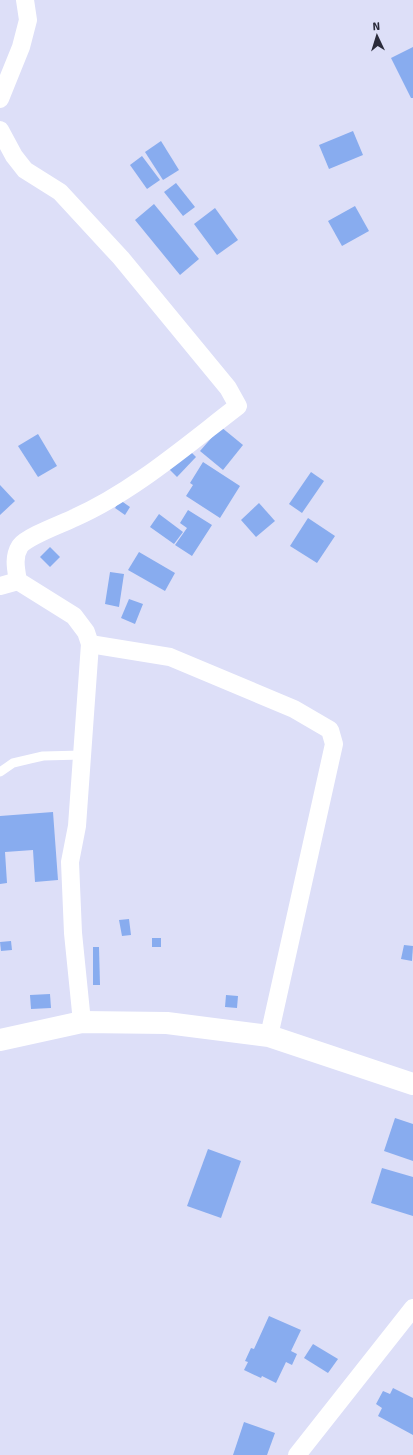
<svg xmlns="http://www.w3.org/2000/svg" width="413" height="1455" viewBox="0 0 413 1455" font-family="Signika,sans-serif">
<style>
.building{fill:#88acef}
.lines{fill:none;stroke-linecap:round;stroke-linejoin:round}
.lane{stroke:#fff;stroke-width:9}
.street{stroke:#fff;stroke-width:18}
.secondary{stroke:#fff;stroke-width:22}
</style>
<rect width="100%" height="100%" fill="#dddff8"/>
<g class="building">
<path d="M413,47V98H411L391,58Z"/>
<path d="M353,131L363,155L329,169L319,145Z"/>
<path d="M161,141L179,170L163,180L145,152Z"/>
<path d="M142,156L160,180L147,189L130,165Z"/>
<path d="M176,183L195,207L183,216L164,192Z"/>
<path d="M154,204L199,259L180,275L135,220Z"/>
<path d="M355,206L369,231L342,246L328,221Z"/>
<path d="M215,208L238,240L217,255L194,224Z"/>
<path d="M221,427L243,445L223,470L200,451Z"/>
<path d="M38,434L57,466L38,477L18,446Z"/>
<path d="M188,449L196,457L177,477L169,469Z"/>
<path d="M203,462L240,486L220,518L186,496L193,485L190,483Z"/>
<path d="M311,472L324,481L302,513L289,504Z"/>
<path d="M0,485L15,501L0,515Z"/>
<path d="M120,500L130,507L125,515L115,508Z"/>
<path d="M259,503L275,521L256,537L241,520Z"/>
<path d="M188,510L212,525L192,556L175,545L187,528L180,523Z"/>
<path d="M159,514L183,532L174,544L150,527Z"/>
<path d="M308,518L335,536L317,563L290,546Z"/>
<path d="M50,547L60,557L50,567L40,557Z"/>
<path d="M139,552L175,573L165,591L128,570Z"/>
<path d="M110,572L124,574L119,607L105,604Z"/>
<path d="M129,599L143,604L135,624L121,618Z"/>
<path d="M53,812L58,880L35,882L33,850L5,852L7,883L0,884V816Z"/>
<path d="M129,919L131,935L122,936L119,920Z"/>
<rect x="152" y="938" width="9" height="9"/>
<path d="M11,941L12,950L1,951L0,942Z"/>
<path d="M404,945L413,946L412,961L401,959Z"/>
<path d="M93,947H99L100,985H93Z"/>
<path d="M50,994L51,1008L31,1009L30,995Z"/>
<path d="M226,995L238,996L237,1008L225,1007Z"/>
<path d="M395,1118L413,1124V1161L384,1151Z"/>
<path d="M208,1149L241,1161L221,1218L187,1206Z"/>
<path d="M382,1168L413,1177V1216L371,1203Z"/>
<path d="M269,1316L301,1330L291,1351L297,1354L292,1365L286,1362L276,1383L262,1376L261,1378L244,1370L248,1362L245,1361L251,1348L254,1349Z"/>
<path d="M313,1344L338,1359L328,1373L304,1358Z"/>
<path d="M393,1388L413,1398V1435L378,1416L382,1408L376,1404L383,1391L390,1394Z"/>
<path d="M244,1422L275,1433L267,1455H233Z"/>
</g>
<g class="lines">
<path class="lane" d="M0,772L13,763L43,756L82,755"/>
<g class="street">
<path d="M0,99L21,47L28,20L25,0"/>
<path d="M0,130L14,156L25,170L60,192L121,258L228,388L238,406C187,445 133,492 74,518C62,524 28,536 20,546C13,557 16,569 18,581L74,616L86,632L90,644L77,826L70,862L73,933L82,1022"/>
<path d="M0,586L18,581"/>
<path d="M90,644L170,657L294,709L330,730L334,744L269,1036"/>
<path d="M297,1455L413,1308"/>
</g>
<path class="secondary" d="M0,1040L82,1022L167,1023L269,1036L413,1084"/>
</g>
<g transform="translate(377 36) rotate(356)" stroke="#dddff8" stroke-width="3" paint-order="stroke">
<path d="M0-3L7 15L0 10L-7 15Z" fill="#2a2b3b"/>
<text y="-6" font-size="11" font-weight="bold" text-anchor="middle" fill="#2a2b3b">N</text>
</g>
</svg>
